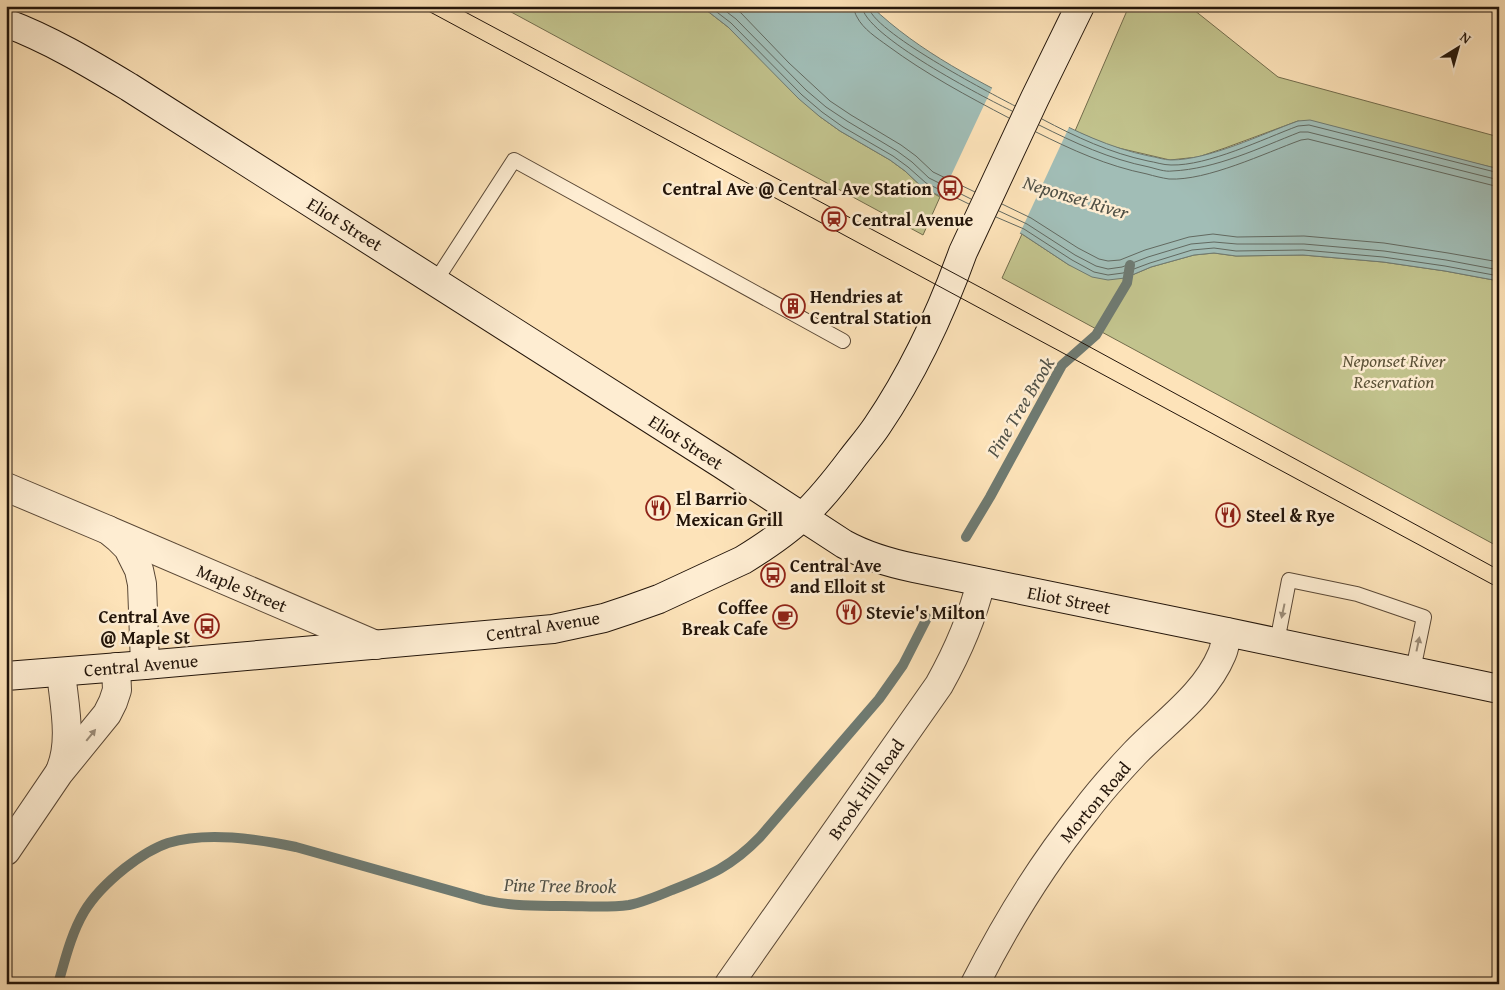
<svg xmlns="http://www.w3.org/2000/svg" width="1505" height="990" viewBox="0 0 1505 990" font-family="'Gentium Book Plus',serif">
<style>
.green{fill:#c2c38d;stroke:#726c4c}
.water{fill:#a1bdb6;stroke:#6f7a71}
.pier{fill:#fde3b9}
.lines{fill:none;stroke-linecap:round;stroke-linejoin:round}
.shore{stroke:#626960;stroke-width:1}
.stream{stroke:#6f7a71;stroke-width:10}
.lane-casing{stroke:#5a4836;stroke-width:16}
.street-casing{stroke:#5a4836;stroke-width:30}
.secondary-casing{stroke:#23150a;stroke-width:30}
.lane{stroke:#feedd2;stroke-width:14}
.street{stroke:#feedd2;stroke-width:28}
.secondary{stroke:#feedd2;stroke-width:28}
.tram{stroke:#23150a;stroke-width:1}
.oneway{fill:#9b8c78}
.labels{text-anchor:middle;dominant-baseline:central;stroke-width:5;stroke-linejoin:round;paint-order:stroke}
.poi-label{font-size:18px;font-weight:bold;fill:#23150a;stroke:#feedd2;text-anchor:start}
.street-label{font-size:18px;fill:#23150a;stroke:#feedd2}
.park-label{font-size:18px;font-style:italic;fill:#5b5238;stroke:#feedd2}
.water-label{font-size:19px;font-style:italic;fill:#4f5046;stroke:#feedd2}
</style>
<rect width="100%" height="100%" fill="#fde3b9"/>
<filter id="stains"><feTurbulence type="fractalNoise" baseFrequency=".004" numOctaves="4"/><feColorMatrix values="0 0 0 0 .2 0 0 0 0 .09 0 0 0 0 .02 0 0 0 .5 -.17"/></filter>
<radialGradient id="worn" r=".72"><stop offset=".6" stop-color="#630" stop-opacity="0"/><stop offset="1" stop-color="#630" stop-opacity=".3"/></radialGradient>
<g class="green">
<path d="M500,6H701L728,27L819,116L840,131L890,160L905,171L923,188L940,197L923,235Z"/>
<path d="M1129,6H1189L1278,77L1499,137V169L1298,121L1225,148L1198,157L1170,160L1110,146L1075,131Z"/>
<path d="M1022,234L1069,265L1125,278L1151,267L1194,255L1214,253L1236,256L1303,255L1383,262L1445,271L1499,281V547L1002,278Z"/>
</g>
<path class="water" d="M701,6H871C920,53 980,82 1040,113C1075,131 1110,148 1149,156C1156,157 1164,160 1171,160C1209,160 1262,134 1298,121L1310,120L1499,169V281L1445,271L1383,262L1303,255L1236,256L1214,253L1194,255L1151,267L1125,278L1108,280L1092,277L1069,265L1022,234L923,188L905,171L890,160L840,131L819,116L799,99L728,27Z"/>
<path class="pier" d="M993,86L1070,125L1019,235L940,199Z"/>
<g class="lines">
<g class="shore">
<path d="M709,6L731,23L802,95L822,112L843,127L893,156L908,167L926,183L969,204"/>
<path d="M719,6L736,19L806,90L826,107L847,121L897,151L912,162L929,178L971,199"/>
<path d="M732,6L741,13L789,63L830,101L851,115L901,145L916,156L933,172L975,192"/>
<path d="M854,6C854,10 855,14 857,17C863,29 877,38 888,46C926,74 967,96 1009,118"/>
<path d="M862,6C863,35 985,98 1012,111"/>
<path d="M868,6C871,31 990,93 1015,106"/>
<path d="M1042,119C1076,137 1110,153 1148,161C1155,162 1163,165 1171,165C1208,166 1263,139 1298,126L1309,125L1499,173"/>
<path d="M1039,125C1075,143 1109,159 1149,167C1157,169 1165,172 1172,171C1216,169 1259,148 1300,132H1308L1499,180"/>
<path d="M1036,132C1072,150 1107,166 1147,174C1154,176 1162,178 1169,179C1207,181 1265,153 1301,140L1308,139L1499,187"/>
<path d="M1002,204L1031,218L1078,248L1099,259L1108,261L1120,260L1145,250L1189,237L1213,234L1237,237L1304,236L1384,243L1448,253L1499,262"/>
<path d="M999,211L1027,224L1075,255L1096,266L1108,269L1122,267L1148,257L1191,244L1214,242L1237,244H1304L1384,251L1446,260L1499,270"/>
<path d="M996,217L1024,229L1072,260L1094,272L1108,275L1123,273L1150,263L1192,250L1214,248L1236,251L1303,250L1383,257L1445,266L1499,276"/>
</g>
<g class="stream">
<path d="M966,537L990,497L1062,365L1096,335L1127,283L1130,265"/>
<path d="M58,984C65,960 71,934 84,912C94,895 110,880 125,868C138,858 153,848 168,843C207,831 257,839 296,847L484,900C510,906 536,906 564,906C585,906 607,908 629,905C644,902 658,896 672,890C710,875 731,867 760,837L879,699L903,665L927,618"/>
</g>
<g class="lane-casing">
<g id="lane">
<path d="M435,282L514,160L843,341"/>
<path d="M1277,642L1289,580L1357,594L1424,617L1413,670"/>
</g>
</g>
<g class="street-casing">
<g id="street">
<path d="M6,487L108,530L119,539L128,548L139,570L142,584L145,665"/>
<path d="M108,530L376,645"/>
<path d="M60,771C73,741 64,704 61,672"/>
<path d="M6,851L59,773L107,714L113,702L117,690L116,667"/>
<path d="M729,984L939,685C958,651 972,619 981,582"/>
<path d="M975,984C1006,923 1042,864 1085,811C1100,791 1117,772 1135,753C1165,722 1205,695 1222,654C1225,647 1226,639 1227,632"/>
</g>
</g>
<g class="secondary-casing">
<g id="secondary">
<path d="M6,23C49,39 89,63 129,87L723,465L844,544C866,556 890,563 914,568L1227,632L1499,689"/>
<path d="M6,676L145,665L553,629L604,618L628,610L659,599L743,560C764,547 784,534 802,517C820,500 836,480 851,460C860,448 869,438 877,426C913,373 941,313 963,252L1035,98L1080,6"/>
</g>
</g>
<use href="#lane" class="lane"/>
<use href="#street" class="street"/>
<use href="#secondary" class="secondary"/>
<g class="tram">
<path d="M419,6L1499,588"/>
<path d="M454,6L989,292L1499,570"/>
</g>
</g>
<defs><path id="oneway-solid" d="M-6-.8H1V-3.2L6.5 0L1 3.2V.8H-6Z" transform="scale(1.25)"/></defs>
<g class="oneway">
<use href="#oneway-solid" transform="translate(1283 611) rotate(102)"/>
<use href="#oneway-solid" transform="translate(1418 644) rotate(-78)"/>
<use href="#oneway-solid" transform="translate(91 735) rotate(-51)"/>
</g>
<defs>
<g id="bus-ring" transform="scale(1.25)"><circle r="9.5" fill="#feedd2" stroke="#8f2418" stroke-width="1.5"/><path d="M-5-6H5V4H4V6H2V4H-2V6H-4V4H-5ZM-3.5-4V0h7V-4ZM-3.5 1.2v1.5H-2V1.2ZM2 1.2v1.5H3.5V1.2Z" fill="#8f2418"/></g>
<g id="station-ring" transform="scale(1.25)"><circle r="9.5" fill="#feedd2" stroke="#8f2418" stroke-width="1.5"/><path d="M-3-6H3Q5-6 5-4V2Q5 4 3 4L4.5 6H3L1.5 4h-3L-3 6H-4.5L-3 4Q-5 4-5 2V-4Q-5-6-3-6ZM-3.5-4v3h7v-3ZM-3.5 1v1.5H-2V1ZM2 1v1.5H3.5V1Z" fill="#8f2418"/></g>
<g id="building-ring" transform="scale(1.25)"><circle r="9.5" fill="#feedd2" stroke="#8f2418" stroke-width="1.5"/><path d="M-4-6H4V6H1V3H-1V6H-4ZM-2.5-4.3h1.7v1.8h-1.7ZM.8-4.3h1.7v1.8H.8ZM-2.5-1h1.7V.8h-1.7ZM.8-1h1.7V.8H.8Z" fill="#8f2418"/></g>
<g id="restaurant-ring" transform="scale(1.25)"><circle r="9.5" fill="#feedd2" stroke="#8f2418" stroke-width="1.5"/><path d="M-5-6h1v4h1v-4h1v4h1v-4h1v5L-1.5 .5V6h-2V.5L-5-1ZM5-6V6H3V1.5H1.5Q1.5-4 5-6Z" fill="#8f2418"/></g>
<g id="cafe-ring" transform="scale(1.25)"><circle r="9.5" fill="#feedd2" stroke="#8f2418" stroke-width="1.5"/><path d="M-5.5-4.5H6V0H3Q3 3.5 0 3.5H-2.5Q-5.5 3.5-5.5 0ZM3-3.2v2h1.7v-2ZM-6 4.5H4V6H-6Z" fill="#8f2418"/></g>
</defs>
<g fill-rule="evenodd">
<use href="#bus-ring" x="950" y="188"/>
<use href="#station-ring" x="834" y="219"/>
<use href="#building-ring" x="793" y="306"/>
<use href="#restaurant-ring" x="658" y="508"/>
<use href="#restaurant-ring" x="1228" y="515"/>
<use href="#bus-ring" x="773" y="575"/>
<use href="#restaurant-ring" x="849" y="612"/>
<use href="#cafe-ring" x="785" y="617"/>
<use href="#bus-ring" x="207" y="626"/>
</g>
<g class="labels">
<g class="poi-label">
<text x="932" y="188" text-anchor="end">Central Ave @ Central Ave Station</text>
<text x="852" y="219">Central Avenue</text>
<text x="810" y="296">Hendries at<tspan x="810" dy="21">Central Station</tspan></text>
<text x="676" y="498">El Barrio<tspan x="676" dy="21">Mexican Grill</tspan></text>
<text x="1246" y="515">Steel &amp; Rye</text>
<text x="790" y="565">Central Ave<tspan x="790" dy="21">and Elloit st</tspan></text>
<text x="768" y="607" text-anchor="end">Coffee<tspan x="768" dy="21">Break Cafe</tspan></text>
<text x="866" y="612">Stevie's Milton</text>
<text x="190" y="616" text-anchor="end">Central Ave<tspan x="190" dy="21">@ Maple St</tspan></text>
</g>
<g class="street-label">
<text transform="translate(345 224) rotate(32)">Eliot Street</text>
<text transform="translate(686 442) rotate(33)">Eliot Street</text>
<text transform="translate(242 588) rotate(23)">Maple Street</text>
<text transform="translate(1069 600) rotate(11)">Eliot Street</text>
<text transform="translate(543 626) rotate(-9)">Central Avenue</text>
<text transform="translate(141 665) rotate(-5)">Central Avenue</text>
<text transform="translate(866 789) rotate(-55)">Brook Hill Road</text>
<text transform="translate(1095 802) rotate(-50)">Morton Road</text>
</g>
<g class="park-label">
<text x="1394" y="360">Neponset River<tspan x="1394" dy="21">Reservation</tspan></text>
</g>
<g class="water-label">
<text transform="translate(1076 197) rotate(17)">Neponset River</text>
<text transform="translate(1020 407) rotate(-59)">Pine Tree Brook</text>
<text transform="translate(560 885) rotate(1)">Pine Tree Brook</text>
</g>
</g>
<rect width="1505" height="990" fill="none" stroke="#fde3b9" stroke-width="25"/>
<rect x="8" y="8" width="1490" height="975" fill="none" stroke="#23150a" stroke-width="2.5"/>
<rect x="12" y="12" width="1480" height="965" fill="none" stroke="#23150a"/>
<g transform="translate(1458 48) rotate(37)" stroke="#feedd2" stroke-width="4" paint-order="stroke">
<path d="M0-4L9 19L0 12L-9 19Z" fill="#23150a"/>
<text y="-8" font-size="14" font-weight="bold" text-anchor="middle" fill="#23150a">N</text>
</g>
<rect width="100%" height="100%" filter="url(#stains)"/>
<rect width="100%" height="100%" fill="url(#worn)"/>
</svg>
